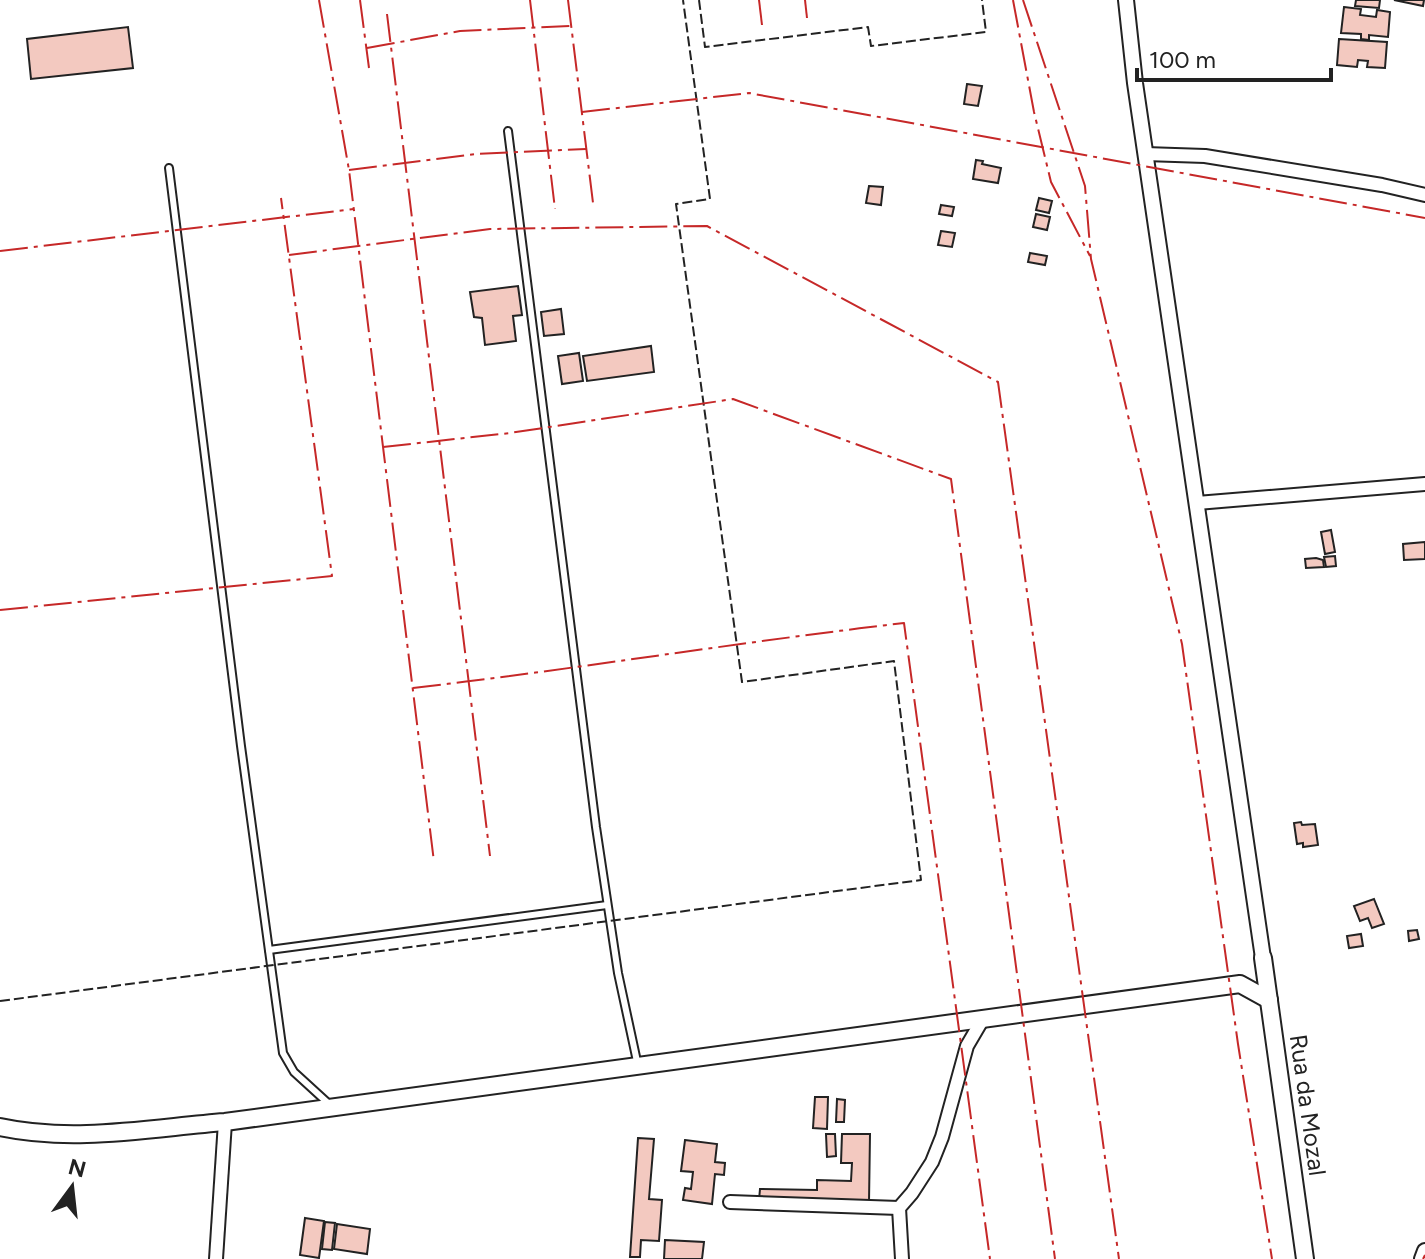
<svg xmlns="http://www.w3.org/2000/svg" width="1425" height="1259" viewBox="0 0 1425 1259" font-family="Figtree,sans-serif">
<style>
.building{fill:#f3c9c0;stroke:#222;stroke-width:2}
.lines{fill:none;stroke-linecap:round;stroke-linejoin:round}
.service-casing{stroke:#222;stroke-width:10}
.minor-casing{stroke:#222;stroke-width:16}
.tertiary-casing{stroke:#222;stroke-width:18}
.secondary-casing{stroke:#222;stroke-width:20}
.service{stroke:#fff;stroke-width:6}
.minor{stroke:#fff;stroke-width:12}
.tertiary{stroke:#fff;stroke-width:14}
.secondary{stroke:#fff;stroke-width:16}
.fence{stroke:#222;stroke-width:2;stroke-dasharray:10 4;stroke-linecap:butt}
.power{stroke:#c62828;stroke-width:2;stroke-dasharray:28 6 4 6;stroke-linecap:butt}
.labels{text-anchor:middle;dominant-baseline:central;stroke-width:6;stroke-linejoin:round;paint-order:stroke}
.street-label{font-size:24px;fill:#222;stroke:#fff}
</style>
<rect width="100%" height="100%" fill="#fff"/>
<g class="building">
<path d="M1356,0H1380L1379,8L1355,6Z"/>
<path d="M1394,0H1424L1423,6Z"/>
<path d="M1344,7L1361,9L1360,15L1376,17L1377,10L1390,12L1388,37L1369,35V40L1361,39V34L1341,33Z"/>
<path d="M128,27L133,68L31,79L27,39Z"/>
<path d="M1339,39L1387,42L1385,68L1367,67L1368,61L1358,60L1357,67L1337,65Z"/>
<path d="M967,84L982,86L978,106L964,104Z"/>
<path d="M976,160L983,161L982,164L1001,168L998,183L973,179Z"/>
<path d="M869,186L883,187L881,205L866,203Z"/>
<path d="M1039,198L1052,201L1049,213L1036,210Z"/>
<path d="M941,205L954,207L952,216L939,214Z"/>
<path d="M1036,214L1050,217L1047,230L1033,227Z"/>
<path d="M941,231L955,233L952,247L938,245Z"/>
<path d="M1030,253L1047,256L1045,265L1028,262Z"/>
<path d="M518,286L522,315L513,316L516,341L485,345L482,318L474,317L470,292Z"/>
<path d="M561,309L564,334L544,336L541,312Z"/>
<path d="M651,346L654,372L587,381L583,356Z"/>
<path d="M579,353L583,381L562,384L558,356Z"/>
<path d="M1331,530L1335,552L1325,554L1321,532Z"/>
<path d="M1425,542V559L1404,560L1403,544Z"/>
<path d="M1335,556L1336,566L1326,567L1324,557Z"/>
<path d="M1316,558L1323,560L1324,567L1306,568L1305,559Z"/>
<path d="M1301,822L1302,825L1315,824L1318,845L1303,847V843L1297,844L1294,823Z"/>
<path d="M1374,899L1384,924L1372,928L1368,918L1360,921L1354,906Z"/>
<path d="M1417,930L1419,939L1409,941L1408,931Z"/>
<path d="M1361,934L1363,946L1349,948L1347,936Z"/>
<path d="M815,1097H828L827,1129L813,1128Z"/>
<path d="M837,1099L845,1100L844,1122H836Z"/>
<path d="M826,1134H835L836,1156L827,1157Z"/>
<path d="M842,1134H870L869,1202L759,1200L760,1189L817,1190V1180L851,1181L852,1163H841Z"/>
<path d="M638,1138L654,1139L649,1199L662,1200L659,1241L641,1240L640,1257H630Z"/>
<path d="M685,1140L717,1144L715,1162L725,1163L724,1175L715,1174L712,1204L683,1200L685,1188L691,1189L693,1172L681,1171Z"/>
<path d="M305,1218L324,1221L319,1258L300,1255Z"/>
<path d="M325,1222L335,1223L332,1250L322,1249Z"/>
<path d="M337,1224L370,1229L367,1254L334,1249Z"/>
<path d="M665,1240L704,1242L702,1259H664Z"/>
</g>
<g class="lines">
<g class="service-casing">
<g id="service">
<path d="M508,131L596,827L618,973L638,1066"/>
<path d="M169,168L241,746L283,1053L294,1072L329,1104"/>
<path d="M269,950L607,905"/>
</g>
</g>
<g class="minor-casing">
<g id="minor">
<path d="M1145,154L1205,156L1382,185L1425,195"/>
<path d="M1197,503L1425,484"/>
<path d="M730,1202L899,1208"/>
<path d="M216,1259L225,1122"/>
<path d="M902,1259L899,1208L912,1193L932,1162L942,1137L967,1046L984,1017"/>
</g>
</g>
<g class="tertiary-casing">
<g id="tertiary">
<path d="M1126,0L1135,83L1263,958"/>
<path d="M1422,1259L1425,1251"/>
</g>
</g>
<g class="secondary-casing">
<g id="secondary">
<path d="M1263,958L1305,1259"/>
<path d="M0,1127C74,1143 150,1128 225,1122L1240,984L1269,1000"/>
</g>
</g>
<use href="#service" class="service"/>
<use href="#minor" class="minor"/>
<use href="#tertiary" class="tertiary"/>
<use href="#secondary" class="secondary"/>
<g class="fence">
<path d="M699,0L705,47L868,27L871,46L986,32L982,0"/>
<path d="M0,1001L921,880L894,661L742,682L676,204L710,199L683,0"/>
</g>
<g class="power">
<path d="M319,0L349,170L434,862"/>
<path d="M360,0L369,68"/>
<path d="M530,0L555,209"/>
<path d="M568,0L593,203"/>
<path d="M759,0L762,25"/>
<path d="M805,0L807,18"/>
<path d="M1013,0L1034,112L1051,182L1090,256"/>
<path d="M1023,0L1085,186L1091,259L1182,644L1238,1044L1272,1259"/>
<path d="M387,14L490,856"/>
<path d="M367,48L460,31L571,26"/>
<path d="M582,112L749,93L1425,218"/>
<path d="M349,170L476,154L586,149"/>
<path d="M0,251L354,209"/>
<path d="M289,255L490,229L707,226L998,382L1119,1259"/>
<path d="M383,447L510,433L733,399L951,479L1055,1259"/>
<path d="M0,610L332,576L281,198"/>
<path d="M413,688C577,669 740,642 904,623L990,1259"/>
<path d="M1423,1259L1425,1255"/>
</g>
</g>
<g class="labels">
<g class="street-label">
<text transform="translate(1308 1105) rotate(82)">Rua da Mozal</text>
</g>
</g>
<g transform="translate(72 1187) rotate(15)" stroke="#ffffff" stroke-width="6" paint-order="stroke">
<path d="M0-6L14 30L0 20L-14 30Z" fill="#222222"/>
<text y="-12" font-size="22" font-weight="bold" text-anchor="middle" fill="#222222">N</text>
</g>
<path d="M1137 68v12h194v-12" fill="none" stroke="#222222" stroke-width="4"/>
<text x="1149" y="68" font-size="24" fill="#222222" stroke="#ffffff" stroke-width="6" paint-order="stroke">100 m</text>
</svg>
